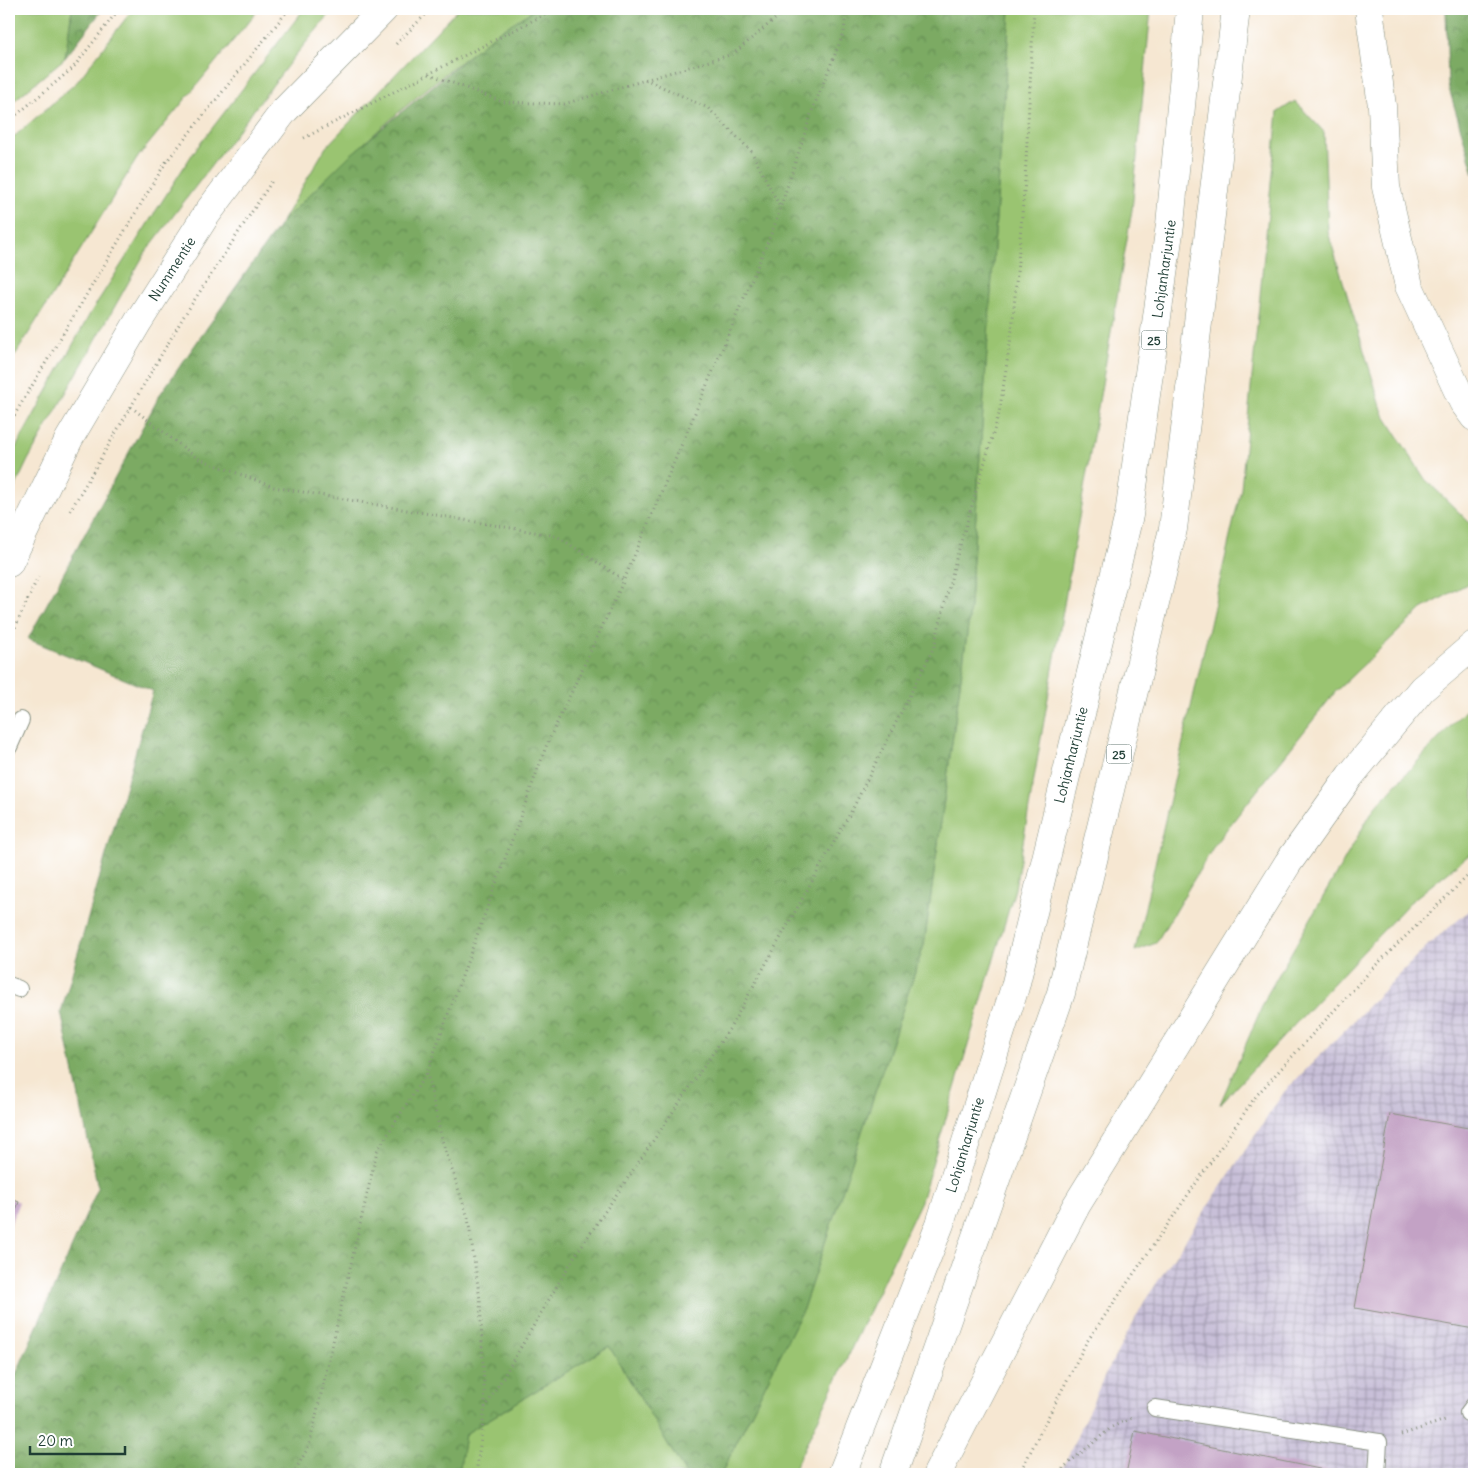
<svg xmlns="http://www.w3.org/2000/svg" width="1483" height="1483" viewBox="0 0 1483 1483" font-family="Delius,sans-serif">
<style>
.industrial{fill:url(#industrial-grid)}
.green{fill:#9ac471;stroke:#5c8052}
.forest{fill:url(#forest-crowns);stroke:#4d744c}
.building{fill:#c3a2c5}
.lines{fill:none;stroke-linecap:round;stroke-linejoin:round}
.lane-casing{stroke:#8a9283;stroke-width:18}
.secondary-casing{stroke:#8a9283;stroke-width:29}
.highway-casing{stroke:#8a9283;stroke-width:29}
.path{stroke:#8a9283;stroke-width:3;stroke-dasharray:1 4;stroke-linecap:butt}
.lane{stroke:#fff;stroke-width:16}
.secondary{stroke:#fff;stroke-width:28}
.highway{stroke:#fff;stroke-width:28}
.labels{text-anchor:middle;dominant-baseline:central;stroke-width:4.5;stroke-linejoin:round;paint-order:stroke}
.shield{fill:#fff;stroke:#627771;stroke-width:1}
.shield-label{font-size:12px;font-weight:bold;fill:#1f3d34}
.street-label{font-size:14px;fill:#1f3d34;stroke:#fff}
</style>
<defs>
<pattern id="industrial-grid" width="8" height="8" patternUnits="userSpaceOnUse" patternTransform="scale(1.25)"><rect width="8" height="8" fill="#c8bfd8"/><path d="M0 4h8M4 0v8" fill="none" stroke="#a29cb0"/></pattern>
<pattern id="forest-crowns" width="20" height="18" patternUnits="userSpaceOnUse" patternTransform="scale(1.25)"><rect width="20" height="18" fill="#7baa63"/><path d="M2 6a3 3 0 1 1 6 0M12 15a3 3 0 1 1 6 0" fill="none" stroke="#648c52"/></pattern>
</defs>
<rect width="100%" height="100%" fill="#fff"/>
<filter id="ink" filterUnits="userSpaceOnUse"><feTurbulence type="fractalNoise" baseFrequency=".02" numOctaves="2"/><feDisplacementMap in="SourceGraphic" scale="10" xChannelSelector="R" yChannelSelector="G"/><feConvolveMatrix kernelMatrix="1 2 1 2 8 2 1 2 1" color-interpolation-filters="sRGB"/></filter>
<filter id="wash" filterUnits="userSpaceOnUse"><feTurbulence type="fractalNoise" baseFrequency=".0096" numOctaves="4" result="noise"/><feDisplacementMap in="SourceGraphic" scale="20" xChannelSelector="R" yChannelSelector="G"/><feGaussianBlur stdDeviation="1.12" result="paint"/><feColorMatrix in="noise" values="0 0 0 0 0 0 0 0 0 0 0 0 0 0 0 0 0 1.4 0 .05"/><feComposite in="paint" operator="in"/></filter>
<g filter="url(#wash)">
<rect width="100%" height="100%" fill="#f6e7d2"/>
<path class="industrial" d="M1474,907V1474H1060L1103,1379L1144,1302L1284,1092L1429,944Z"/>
<g class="green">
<path d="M9,9H72L65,58L9,105Z"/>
<path d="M133,9H259L138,157L9,365V141L77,82Z"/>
<path d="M304,9H334L294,57L145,253L28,460L9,500V460L91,312L193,153Z"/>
<path d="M458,9H535C443,68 358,146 281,223L326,147Z"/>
<path d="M1010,9H1151L1132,210L1015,889L921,1201L792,1474H721L803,1309L924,945L969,619Z"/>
<path d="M1295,101L1324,132L1328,232L1383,413L1425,479L1474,527V580L1422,609L1336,691L1215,844L1156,943L1135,951L1241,489L1278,112Z"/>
<path d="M1474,701V851L1409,903L1220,1104L1267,995L1374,808Z"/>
<path d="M609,1346L686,1474H459L465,1434Z"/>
</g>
<g class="forest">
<path d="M72,9H103L65,58Z"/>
<path d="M535,9H1010L969,619L924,945L803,1309L721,1474H686L609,1346L465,1434L459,1474H9V1390L98,1188L61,1012L153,691L28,639L161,393L281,223L349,156L495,34Z"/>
<path d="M1446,9H1474V174L1448,85Z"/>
</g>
<g id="blocks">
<g class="building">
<path d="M1390,1114L1474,1129V1329L1355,1308Z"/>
<path d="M9,1198L19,1202L9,1228Z"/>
<path d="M1135,1431L1339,1473L1338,1474H1126Z"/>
</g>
</g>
</g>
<g filter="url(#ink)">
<use href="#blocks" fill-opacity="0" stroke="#8a9283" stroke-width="1"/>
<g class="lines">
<g class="lane-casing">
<g id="lane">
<path d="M9,747L21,720"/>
<path d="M9,985L19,989"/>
<path d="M1474,1405L1468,1413L1474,1414"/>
<path d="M1155,1408L1379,1442L1377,1474"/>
</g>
</g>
<g class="secondary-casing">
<path id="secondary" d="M9,563L69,439L138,322L206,215L284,111L384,9"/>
</g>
<g class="highway-casing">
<g id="highway">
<path d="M1369,9L1382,106L1386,187L1409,286L1463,402L1474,417"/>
<path d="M842,1474L940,1224L1015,987L1129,515L1170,225L1190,9"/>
<path d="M893,1474L1061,993L1173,529L1236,9"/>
<path d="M937,1474L1076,1206L1288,863L1350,776L1422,689L1474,645"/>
</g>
</g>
<g class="path">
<path d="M396,44L431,9"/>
<path d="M429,74L503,102L564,104L733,54L787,9"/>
<path d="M645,79L708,108L751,151L780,207"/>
<path d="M9,121L73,68L119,9"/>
<path d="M304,138L555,9"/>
<path d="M131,407L197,458L274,487L557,536L624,580"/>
<path d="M9,424L166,162L289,9"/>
<path d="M70,511L184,316L272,181"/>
<path d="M9,641L38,577"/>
<path d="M427,1073L442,1140L468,1218L480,1300L485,1408L476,1474"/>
<path d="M485,1408L574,1257L730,1028L852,810L934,647L956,559L999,414L1012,330L1025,180L1034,9"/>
<path d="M1401,1435L1445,1420"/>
<path d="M293,1474L309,1446L377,1151L427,1072L547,744L624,580L774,227L812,111L844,32L846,9"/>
<path d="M1019,1474L1086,1343L1256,1096L1374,967L1474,870"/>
<path d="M1062,1474L1063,1468L1112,1427L1134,1417"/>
</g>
<use href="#lane" class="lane"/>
<use href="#secondary" class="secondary"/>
<use href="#highway" class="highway"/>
</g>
</g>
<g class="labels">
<g class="shield">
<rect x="1141.5" y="330.5" width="25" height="19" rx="4"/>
<rect x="1106.5" y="744.5" width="25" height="19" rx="4"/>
</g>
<g class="shield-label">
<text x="1154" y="340">25</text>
<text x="1119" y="754">25</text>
</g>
<g class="street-label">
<text transform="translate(172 269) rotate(-57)">Nummentie</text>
<text transform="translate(1164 269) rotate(-82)">Lohjanharjuntie</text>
<text transform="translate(1071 755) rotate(-76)">Lohjanharjuntie</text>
<text transform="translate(965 1145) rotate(-73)">Lohjanharjuntie</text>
</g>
</g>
<rect width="1483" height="1483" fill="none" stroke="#fff" stroke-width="30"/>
<path d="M30 1446v8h95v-8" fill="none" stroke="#1f3d34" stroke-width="2.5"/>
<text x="38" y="1446" font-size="15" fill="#1f3d34" stroke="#ffffff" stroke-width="4" paint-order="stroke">20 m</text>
</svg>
